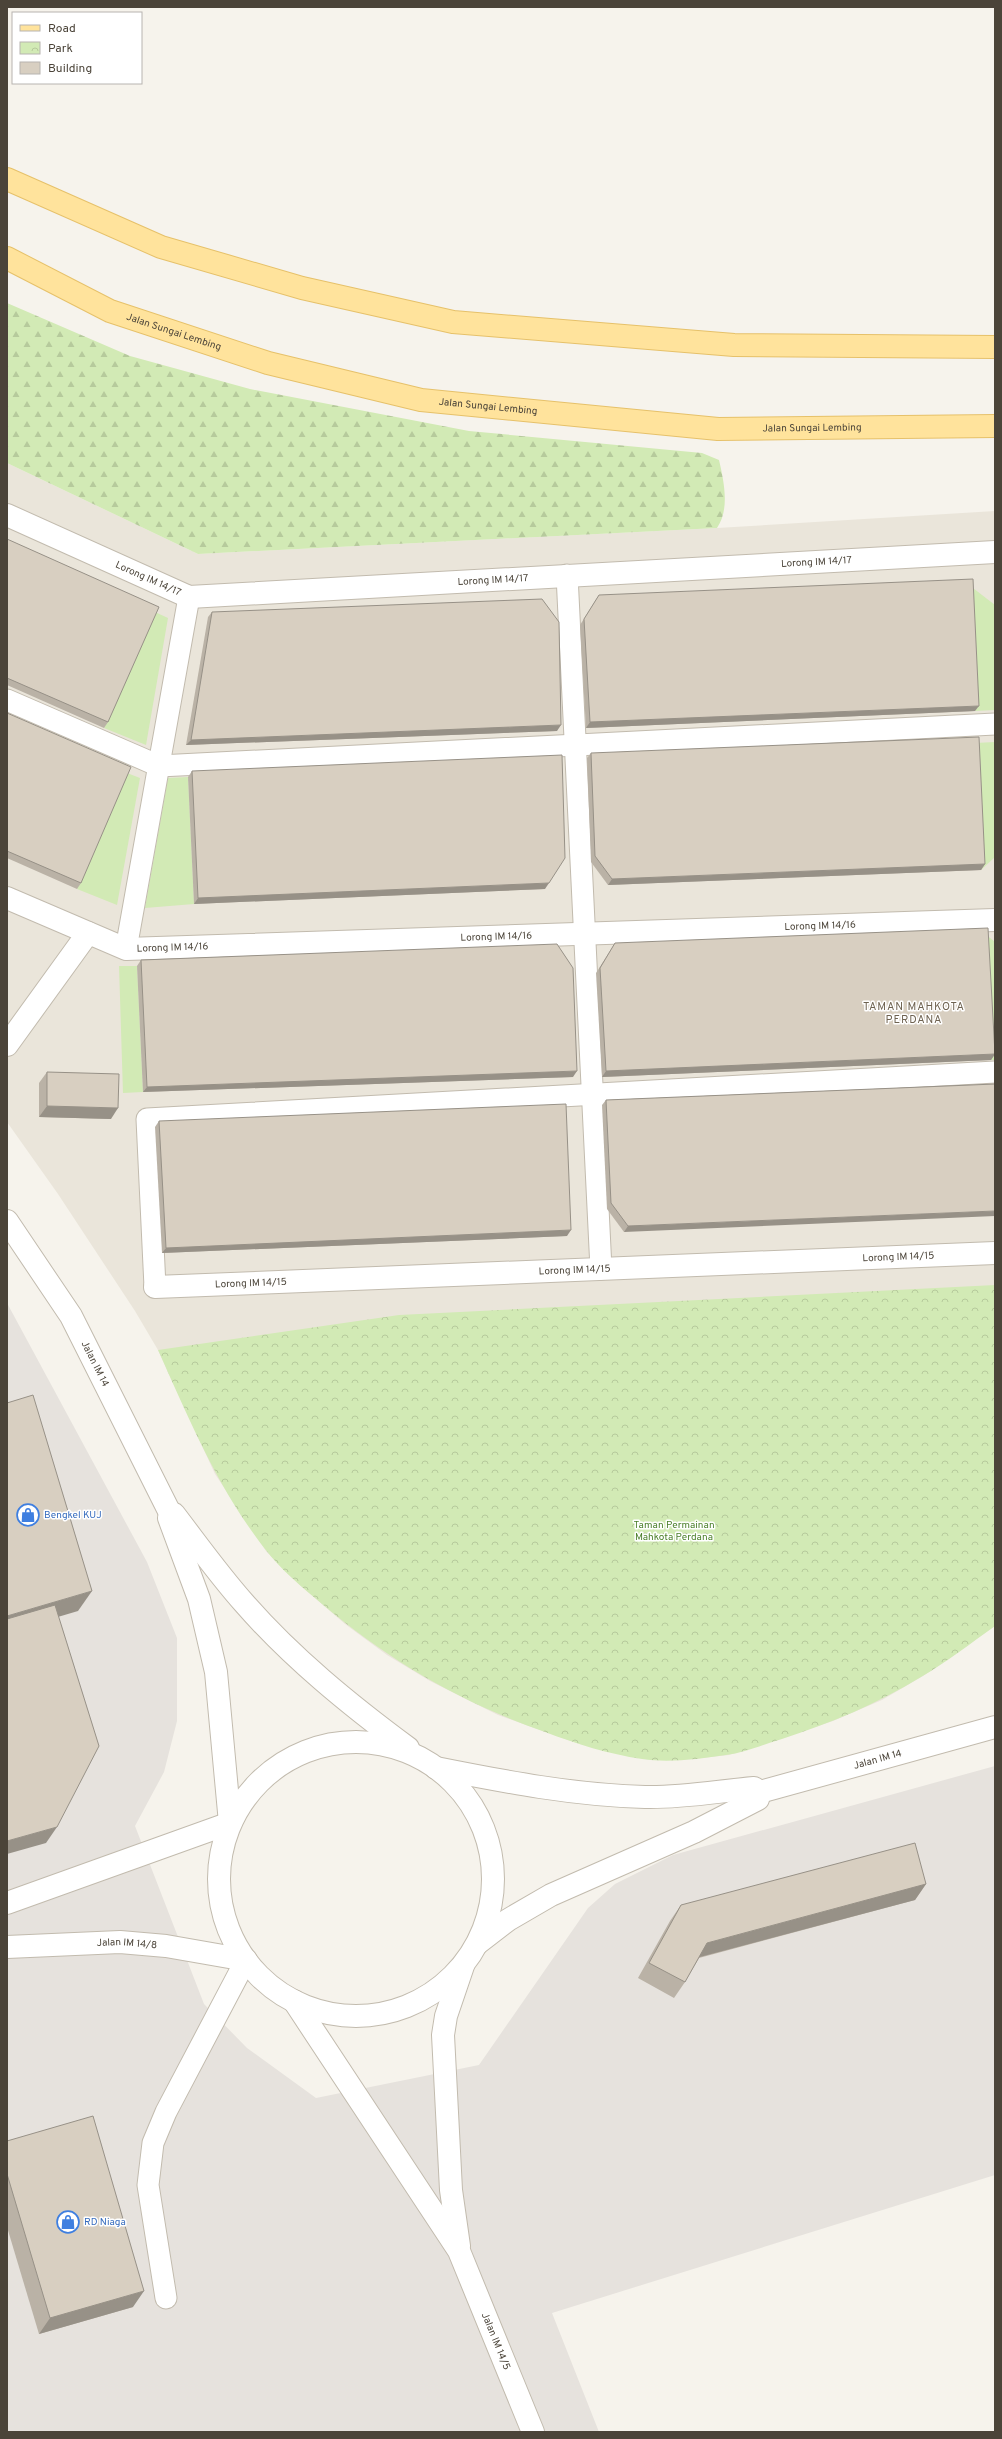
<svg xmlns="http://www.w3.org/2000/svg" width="1002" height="2439" viewBox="0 0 1002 2439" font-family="Overpass,sans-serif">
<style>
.residential{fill:#eae5da}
.industrial{fill:#e6e2dd}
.forest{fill:url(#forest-firs)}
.park{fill:url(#park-crowns)}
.garden{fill:#d2eab5}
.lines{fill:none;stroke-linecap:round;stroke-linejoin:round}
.service-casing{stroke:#c2bbae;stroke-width:23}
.minor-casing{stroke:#c2bbae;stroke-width:24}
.tertiary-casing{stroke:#c2bbae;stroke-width:24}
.primary-casing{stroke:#e6c16a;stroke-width:24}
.service{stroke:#fff;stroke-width:21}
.minor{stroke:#fff;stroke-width:22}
.tertiary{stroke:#fff;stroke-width:22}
.primary{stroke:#ffe39c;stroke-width:22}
.wall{fill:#bab2a6}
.shaded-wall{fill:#979187}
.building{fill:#d8cfc1;stroke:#979187}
.labels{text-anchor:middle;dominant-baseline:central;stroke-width:3;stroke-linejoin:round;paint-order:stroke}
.street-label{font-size:10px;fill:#4b4439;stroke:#fff}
.shop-label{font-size:10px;fill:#366cbe;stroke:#fff;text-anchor:start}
.park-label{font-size:10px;fill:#4a7f2a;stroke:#fff}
.neighbourhood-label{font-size:11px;letter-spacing:1px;fill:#6e6250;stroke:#fff}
</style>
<defs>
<pattern id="forest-firs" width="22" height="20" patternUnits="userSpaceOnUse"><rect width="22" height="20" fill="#d2eab5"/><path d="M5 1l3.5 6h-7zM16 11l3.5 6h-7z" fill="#b6ca9c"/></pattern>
<pattern id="park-crowns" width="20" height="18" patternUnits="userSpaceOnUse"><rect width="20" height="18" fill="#d2eab5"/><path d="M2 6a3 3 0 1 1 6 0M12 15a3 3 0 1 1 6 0" fill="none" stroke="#b6ca9c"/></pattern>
</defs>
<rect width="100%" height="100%" fill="#f6f3ec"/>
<path class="residential" d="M7,463L198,554L717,528L995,511V1626L923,1676L882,1700L833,1721L729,1755L683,1760L645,1759L577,1743L498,1715L430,1681L387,1655L345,1624L300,1585L266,1551L215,1474L158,1350L135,1311L58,1194L7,1122Z"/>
<path class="industrial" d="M7,1303L147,1562L177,1638V1721L164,1772L135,1826L204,2004L247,2048L316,2098L479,2065L588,1908L615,1884L673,1855L995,1766V2175L552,2313L599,2432H7Z"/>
<path class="forest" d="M7,303L130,356L250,389L469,431L702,453L719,460C724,482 730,509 717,528L198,554L7,463Z"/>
<path class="park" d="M995,1285V1626C971,1643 947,1662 921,1677C877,1704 831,1723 782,1739C764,1744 744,1753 726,1755C699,1759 669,1763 642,1759C608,1754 577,1744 545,1732C462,1703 389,1661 322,1604C302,1587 281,1570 265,1549C218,1489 189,1419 158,1350L399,1315Z"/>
<g class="garden">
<path d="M969,585L995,605V710L975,711Z"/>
<path d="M155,612L168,618L146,745L104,728Z"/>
<path d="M995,742V857L981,870L975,743Z"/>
<path d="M127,773L140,778L117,905L77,889Z"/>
<path d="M188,777L194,904L145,908L168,778Z"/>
<path d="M984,933L995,942V1060H991Z"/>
<path d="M119,966H137L143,1092L123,1093Z"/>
</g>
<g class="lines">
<g class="service-casing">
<g id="service">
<path d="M567,575L601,1269"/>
<path d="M7,700L159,766L995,724"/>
<path d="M126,949L189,597"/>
<path d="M155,1287L147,1119L995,1072"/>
<path d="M166,2298L148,2185L153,2143L166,2112L246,1960"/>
</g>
</g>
<g class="minor-casing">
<g id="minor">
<path id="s1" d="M7,515L189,597L995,552"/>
<path id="s2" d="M7,898L126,949L995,920"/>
<path d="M7,1045L88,933"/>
<path id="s3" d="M155,1287L995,1253"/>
<path d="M7,1903L230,1823"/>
<path id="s4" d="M7,1947L120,1942L166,1946L246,1960"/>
<path id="s5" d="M294,2001L459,2251L533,2432"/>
<path d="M459,2246L451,2190L443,2035L446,2016L463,1966"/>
</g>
</g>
<g class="tertiary-casing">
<g id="tertiary">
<path id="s6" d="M7,1221L71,1316L170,1513"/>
<path d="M170,1513L174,1514C197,1544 219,1575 244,1603C292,1658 350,1705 408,1748"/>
<path d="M169,1518L199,1599L216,1672L230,1823"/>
<circle cx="356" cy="1879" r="137"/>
<path d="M436,1768C506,1782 574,1795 645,1797C681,1798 719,1791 754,1788L760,1792"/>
<path id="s7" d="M760,1792L995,1727"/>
<path d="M478,1943L508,1920L551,1895L694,1832L758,1799L760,1792"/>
</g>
</g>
<g class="primary-casing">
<g id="primary">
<path d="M7,179L161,247L302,288L453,322L734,345L995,347"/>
<path id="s8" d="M7,258L110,311L268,363L421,400L718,429L995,426"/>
</g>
</g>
<use href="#service" class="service"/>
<use href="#minor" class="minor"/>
<use href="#tertiary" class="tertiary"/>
<use href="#primary" class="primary"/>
</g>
<g class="wall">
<path d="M7,539L108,722L104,728L7,685Z"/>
<path d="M599,595L975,711L586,728L580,625Z"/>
<path d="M212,612L557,731L186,745L208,617Z"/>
<path d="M7,713L81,883L77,889L7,858Z"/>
<path d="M591,753L985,864L981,870L608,885L591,862L587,758Z"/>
<path d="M192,771L545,889L194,904L188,777Z"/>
<path d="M615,943L995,1054L991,1060L602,1077L596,973Z"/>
<path d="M141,960L573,1077L143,1092L137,966Z"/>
<path d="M47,1072L111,1119L39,1117V1083Z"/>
<path d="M995,1084L624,1232L607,1209L602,1105L606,1100Z"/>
<path d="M159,1121L567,1236L162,1253L155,1127Z"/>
<path d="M926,1884L915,1900L699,1958L685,1982L674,1998L638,1978L670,1921L681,1905Z"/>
<path d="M7,2141L133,2307L39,2334L7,2227Z"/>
</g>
<g class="shaded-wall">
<path d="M979,706L975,711L586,728L590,722Z"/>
<path d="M561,725L557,731L186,745L191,740Z"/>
<path d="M985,864L981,870L608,885L612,879Z"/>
<path d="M549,883L545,889L194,904L198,898Z"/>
<path d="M995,1054L991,1060L602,1077L606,1071Z"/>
<path d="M577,1071L573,1077L143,1092L147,1087Z"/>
<path d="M47,1106L118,1108L111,1119L39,1117Z"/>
<path d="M995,1211V1216L624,1232L628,1226Z"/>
<path d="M571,1230L567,1236L162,1253L166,1248Z"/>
<path d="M92,1591L78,1611L7,1632V1616Z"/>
<path d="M57,1827L46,1843L7,1854V1841Z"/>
<path d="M926,1884L915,1900L696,1958L707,1943Z"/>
<path d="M144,2291L133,2307L39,2334L50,2318Z"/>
</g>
<g class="building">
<path d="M7,539L159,607L108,722L7,678Z"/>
<path d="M973,579L979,706L590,722L584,619L599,595Z"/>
<path d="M542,599L559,622L561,725L191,740L212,612Z"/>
<path d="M7,713L131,767L81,883L7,851Z"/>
<path d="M979,737L985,864L612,879L595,856L591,753Z"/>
<path d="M562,755L565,858L549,883L198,898L192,771Z"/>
<path d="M988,928L995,1054L606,1071L600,968L615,943Z"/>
<path d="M557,944L573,968L577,1071L147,1087L141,960Z"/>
<path d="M47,1072L119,1074L118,1108L47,1106Z"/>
<path d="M995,1084V1211L628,1226L611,1203L606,1100Z"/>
<path d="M566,1104L571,1230L166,1248L159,1121Z"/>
<path d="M33,1395L92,1591L7,1616V1403Z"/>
<path d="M55,1605L99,1746L57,1827L7,1841V1619Z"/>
<path d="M915,1843L926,1884L707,1943L685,1982L649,1963L681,1905Z"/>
<path d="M93,2116L144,2291L50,2318L7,2174V2141Z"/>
</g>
<defs>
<g id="shop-ring" transform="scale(1.15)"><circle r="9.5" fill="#fff" stroke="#3f7fe0" stroke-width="1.5"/><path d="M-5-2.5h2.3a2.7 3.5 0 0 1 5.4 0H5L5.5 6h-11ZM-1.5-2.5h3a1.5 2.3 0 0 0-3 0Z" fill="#3f7fe0"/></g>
</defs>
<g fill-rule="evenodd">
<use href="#shop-ring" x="28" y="1515"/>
<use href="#shop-ring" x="68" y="2222"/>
</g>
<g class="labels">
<g class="street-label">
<text stroke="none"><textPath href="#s8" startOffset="183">Jalan Sungai Lembing</textPath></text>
<text stroke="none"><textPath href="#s8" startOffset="507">Jalan Sungai Lembing</textPath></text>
<text stroke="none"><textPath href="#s8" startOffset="832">Jalan Sungai Lembing</textPath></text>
<text stroke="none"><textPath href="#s1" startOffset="828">Lorong IM 14/17</textPath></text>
<text stroke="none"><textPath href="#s1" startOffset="155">Lorong IM 14/17</textPath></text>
<text stroke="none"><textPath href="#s1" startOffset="504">Lorong IM 14/17</textPath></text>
<text stroke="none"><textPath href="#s2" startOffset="824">Lorong IM 14/16</textPath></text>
<text stroke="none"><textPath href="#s2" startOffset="500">Lorong IM 14/16</textPath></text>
<text stroke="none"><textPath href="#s2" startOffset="176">Lorong IM 14/16</textPath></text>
<text stroke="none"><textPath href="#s3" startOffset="744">Lorong IM 14/15</textPath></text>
<text stroke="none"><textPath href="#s3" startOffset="420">Lorong IM 14/15</textPath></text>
<text stroke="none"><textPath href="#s3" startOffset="96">Lorong IM 14/15</textPath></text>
<text stroke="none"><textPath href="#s6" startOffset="168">Jalan IM 14</textPath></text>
<text stroke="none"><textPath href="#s7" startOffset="122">Jalan IM 14</textPath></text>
<text stroke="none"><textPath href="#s4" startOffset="120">Jalan IM 14/8</textPath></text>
<text stroke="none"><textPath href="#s5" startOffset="397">Jalan IM 14/5</textPath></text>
</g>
<g class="shop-label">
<text x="44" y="1515">Bengkel KUJ</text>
<text x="84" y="2222">RD Niaga</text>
</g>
<g class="park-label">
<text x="674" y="1525">Taman Permainan<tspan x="674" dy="12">Mahkota Perdana</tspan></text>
</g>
<g class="neighbourhood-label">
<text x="914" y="1007">TAMAN MAHKOTA<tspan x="914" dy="13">PERDANA</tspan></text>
</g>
</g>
<rect width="1002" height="2439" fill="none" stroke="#4b4439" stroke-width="16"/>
<rect x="12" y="12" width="130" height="72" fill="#ffffff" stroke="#b7b4b0"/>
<rect x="20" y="25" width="20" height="6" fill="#ffe39c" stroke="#b7b4b0"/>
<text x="48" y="32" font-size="12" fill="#4b4439">Road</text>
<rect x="20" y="42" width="20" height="12" fill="url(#park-crowns)" stroke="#b7b4b0"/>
<text x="48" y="52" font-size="12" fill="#4b4439">Park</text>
<rect x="20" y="62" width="20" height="12" fill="#d8cfc1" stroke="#b7b4b0"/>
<text x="48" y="72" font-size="12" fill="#4b4439">Building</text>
</svg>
